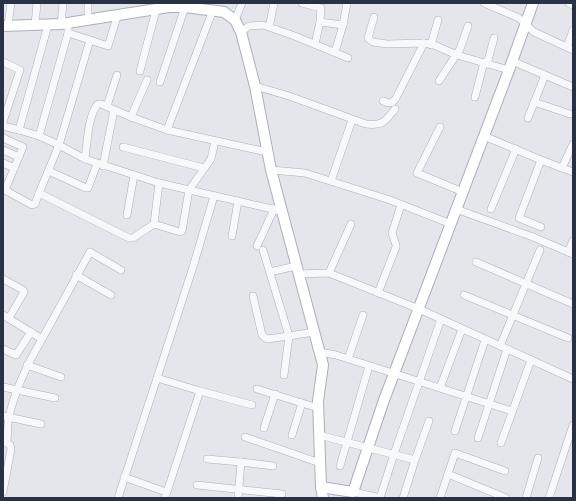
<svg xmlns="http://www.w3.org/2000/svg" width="576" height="501" viewBox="0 0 576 501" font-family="'Source Sans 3',sans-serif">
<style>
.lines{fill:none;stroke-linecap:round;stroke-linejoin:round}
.street-casing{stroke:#acafba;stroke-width:8}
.secondary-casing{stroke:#acafba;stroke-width:12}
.street{stroke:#f7f8fa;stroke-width:7}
.secondary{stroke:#fff;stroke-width:10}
</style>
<rect width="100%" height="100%" fill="#e4e6ec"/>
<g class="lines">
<g class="street-casing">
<g id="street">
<path d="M88,3V19"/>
<path d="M302,3L321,8L320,22L343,25"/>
<path d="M484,3L519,18L534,32L573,50"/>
<path d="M569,3L573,5"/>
<path d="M374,17L368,38L373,42L387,44L424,43L434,45L457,55L509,70"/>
<path d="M235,20L242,3"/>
<path d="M270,23L274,3"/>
<path d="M61,24L63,3"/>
<path d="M8,25L11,3"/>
<path d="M35,25L37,3"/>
<path d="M241,32L249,26L263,25L292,35L348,58"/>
<path d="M90,40L108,46L118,14"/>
<path d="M315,44L320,22"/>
<path d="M431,45L438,20"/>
<path d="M567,47L573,30"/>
<path d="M335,52L343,25L347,3"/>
<path d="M512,61L573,87"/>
<path d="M3,62L20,70L3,122"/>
<path d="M487,64L494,38"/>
<path d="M140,71L156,10"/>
<path d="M439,81L460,49L468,26"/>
<path d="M160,82L185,7"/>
<path d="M255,86L289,96L366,124C382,126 385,122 395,109"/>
<path d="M475,97L484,62"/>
<path d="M383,101C390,104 392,104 396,98L424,43"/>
<path d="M534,102L570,114"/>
<path d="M107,106L117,75"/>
<path d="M131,117L147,80"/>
<path d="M528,118L545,75"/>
<path d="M3,126L19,130L48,25"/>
<path d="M440,127L417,173L463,192"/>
<path d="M19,130L39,136L59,145L90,40L68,33"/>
<path d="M167,130L213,10"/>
<path d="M39,136L68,33V23"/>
<path d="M484,136L541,160L519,218L541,227"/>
<path d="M3,138L23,147L5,190"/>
<path d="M123,147L204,168"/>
<path d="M3,150L19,157"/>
<path d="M267,152L167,130L131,117L101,104H98C88,114 87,145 85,159L159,183L281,211"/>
<path d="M85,159L59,145L39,193L129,238H133L154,224L180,232L182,231L189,190L211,159L215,141"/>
<path d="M541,160L562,168L573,144"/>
<path d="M3,163L14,168"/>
<path d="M103,166L114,110"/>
<path d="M562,168L573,172"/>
<path d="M271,170L305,173L390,200L451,224"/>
<path d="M49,171L86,188H88L97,164"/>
<path d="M331,181L352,120"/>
<path d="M3,189L32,205L35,204L39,193"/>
<path d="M456,209L533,237L573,254"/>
<path d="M491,209L516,149"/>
<path d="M127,215L134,175"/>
<path d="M154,224L159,183"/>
<path d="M232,236L238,201"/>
<path d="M257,246L274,209"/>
<path d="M263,250L289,336L314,332"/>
<path d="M568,252L573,241"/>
<path d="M476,262L573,304"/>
<path d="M270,272L296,266"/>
<path d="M329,273L351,224"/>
<path d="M298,274L329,273L419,309L573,379"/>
<path d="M76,275L111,295"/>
<path d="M3,279L23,290L24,292L9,318"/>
<path d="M378,293L396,247V245L392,233L401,205"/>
<path d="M464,295L568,338"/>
<path d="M253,296L262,335L267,339L289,336L284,375"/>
<path d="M3,315L42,339C28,363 15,389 9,417C7,425 8,434 7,442"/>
<path d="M42,339L90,252L121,270"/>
<path d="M500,346L540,250"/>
<path d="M3,349L16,355L31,332"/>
<path d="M319,352L336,355L512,411"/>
<path d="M348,359L363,315"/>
<path d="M27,365L61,377"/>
<path d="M157,378L193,267L214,196"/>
<path d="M3,387L55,398"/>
<path d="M440,388L462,329"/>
<path d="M257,389L318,408"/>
<path d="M200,391L252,405"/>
<path d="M3,416L41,424"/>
<path d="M264,428L275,394"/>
<path d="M455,431L485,340"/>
<path d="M292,435L302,403"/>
<path d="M319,435L415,460L403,498"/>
<path d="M245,437L320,463"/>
<path d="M478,438L507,349"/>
<path d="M501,443L531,360"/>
<path d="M207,459L241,462L238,498"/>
<path d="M415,460L429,421"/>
<path d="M241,462L273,466"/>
<path d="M340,466L369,366"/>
<path d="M448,474L506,498"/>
<path d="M124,477L166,492"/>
<path d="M197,485L282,494"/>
<path d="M3,492L11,449L10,445L3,441"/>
<path d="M353,492L381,498"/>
<path d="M118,498L157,378L200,391L165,498"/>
<path d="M380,498L394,454L441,319"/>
<path d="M440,498L455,453L505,471"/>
<path d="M526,498L538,458"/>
<path d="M549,498L573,425"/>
</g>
</g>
<g class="secondary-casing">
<g id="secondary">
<path d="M3,26L61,24L169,7H185L224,12L235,20L241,32L255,86L271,170L323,365L318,401L321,487L323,498"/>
<path d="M321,487L353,492L384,400L509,70L533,3"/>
</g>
</g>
<use href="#street" class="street"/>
<use href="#secondary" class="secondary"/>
</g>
<rect width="576" height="501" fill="none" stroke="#2a3046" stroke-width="8"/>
</svg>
